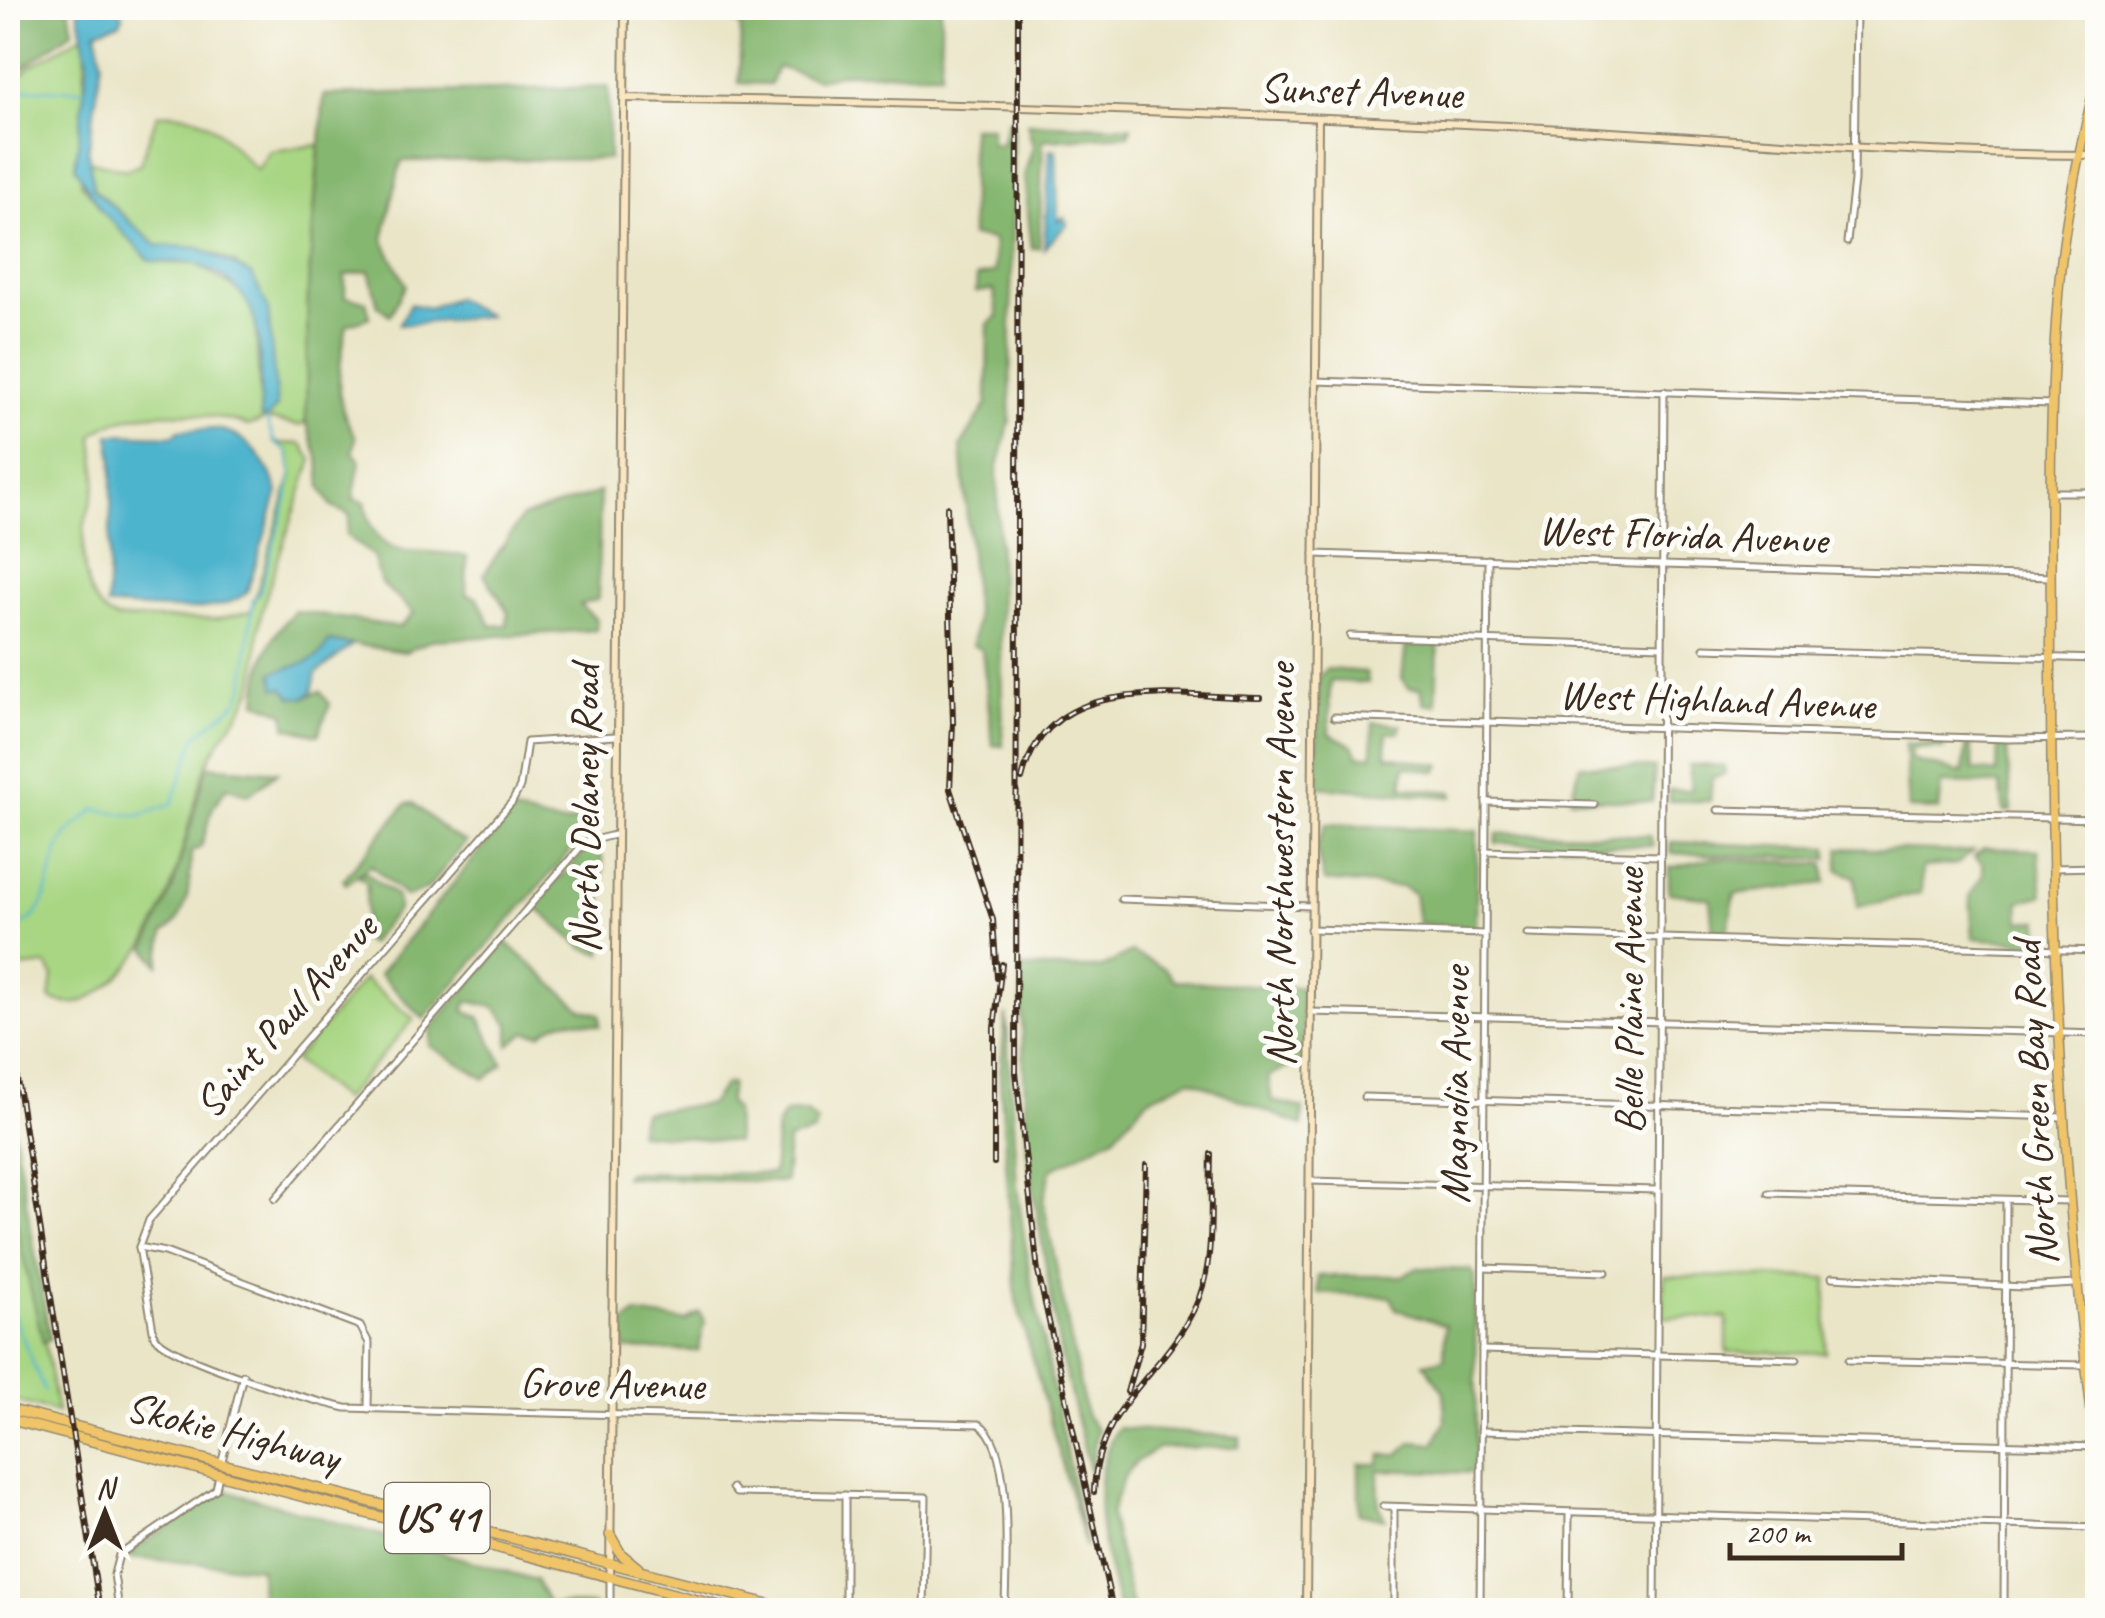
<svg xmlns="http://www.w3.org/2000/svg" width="2105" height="1618" viewBox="0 0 2105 1618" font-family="Caveat,sans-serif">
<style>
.green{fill:#a8d683;stroke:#728050;stroke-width:2.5}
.forest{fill:#86b771;stroke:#607048;stroke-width:2.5}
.water{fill:#4eb4cd;stroke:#446f76;stroke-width:2.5}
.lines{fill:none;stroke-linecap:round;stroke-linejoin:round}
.stream{stroke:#4eb4cd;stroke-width:2.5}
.street-casing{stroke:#928872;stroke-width:9}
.secondary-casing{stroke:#928872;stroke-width:10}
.primary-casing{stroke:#928872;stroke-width:11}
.highway-casing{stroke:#928872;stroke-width:12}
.street{stroke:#fff;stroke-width:5}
.secondary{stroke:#f9e7c3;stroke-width:6}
.primary{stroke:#f0c469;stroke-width:8}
.highway{stroke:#f0c469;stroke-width:9}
.rail-casing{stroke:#3b2a1e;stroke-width:6}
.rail{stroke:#fdfcf7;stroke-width:2.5;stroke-dasharray:8;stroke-linecap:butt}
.labels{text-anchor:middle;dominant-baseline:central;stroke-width:10;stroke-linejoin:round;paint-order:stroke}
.shield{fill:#fdfcf7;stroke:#75695f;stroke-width:2.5}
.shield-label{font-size:40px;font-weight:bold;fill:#3b2a1e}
.street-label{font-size:42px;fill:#3b2a1e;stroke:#fdfcf7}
</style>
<rect width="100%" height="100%" fill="#fdfcf7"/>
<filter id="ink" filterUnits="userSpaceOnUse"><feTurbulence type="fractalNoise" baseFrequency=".01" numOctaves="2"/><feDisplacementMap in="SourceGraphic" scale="20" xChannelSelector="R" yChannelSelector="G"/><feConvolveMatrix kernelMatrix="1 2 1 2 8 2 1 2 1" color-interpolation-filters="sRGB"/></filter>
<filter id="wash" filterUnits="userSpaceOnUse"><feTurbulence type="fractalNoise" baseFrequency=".0048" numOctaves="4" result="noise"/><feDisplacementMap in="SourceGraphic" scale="40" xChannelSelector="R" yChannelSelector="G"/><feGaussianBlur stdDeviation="2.25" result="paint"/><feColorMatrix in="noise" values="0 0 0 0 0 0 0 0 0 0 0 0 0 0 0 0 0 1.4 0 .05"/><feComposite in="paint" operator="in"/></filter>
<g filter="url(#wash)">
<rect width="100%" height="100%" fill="#eae5c7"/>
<g class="green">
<path d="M86,33L81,183L133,244L164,263L195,264L247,296L255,318L261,416L266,419L271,352L268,308L235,263L200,248L156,245L94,189L88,160L126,170L140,164L157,115C207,106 223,139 257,170L270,151L319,145L308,289L306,421L301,426L266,419L248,426C211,410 125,405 93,435C94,450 97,467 96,482C94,498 86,513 84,529C82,560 84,606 116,619H219L251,611L292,474L288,452L275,443L302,444L312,460C296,511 276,559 262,611C255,635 260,663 253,686C243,716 218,736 207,765C177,844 177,933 105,988C85,1003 74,1008 50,999L53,976L47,965L8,969L12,929L8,919V90L28,68Z"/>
<path d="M364,979L414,1019L343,1100L294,1060Z"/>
<path d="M8,1130L57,1412L8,1399Z"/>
<path d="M1664,1276L1827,1278L1826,1353L1727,1352V1318L1663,1317Z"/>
</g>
<g class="forest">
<path d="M8,8H69L73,31L8,79Z"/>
<path d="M729,8H941V73H845L818,79L777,67L770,84L739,83L741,26L729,18Z"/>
<path d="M608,87L609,159L401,161L383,239L406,285L390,315L378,306L369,271L345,275V297L366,301L370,317L347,325C339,367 331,400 356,437L353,452L360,461L353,499L365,502C375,569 419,544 467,557L466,594L478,598L491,626L507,625L508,612L484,574L522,517L600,492L598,599L580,605L597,620L596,630L432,640L405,652L329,641C321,657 308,668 289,667L284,688L304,698L320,691L330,704L318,735L286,727L285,713L257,702C259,664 267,638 295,611L400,627L414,613L381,583L373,556L346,535L350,515L332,507L321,488L319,461L306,421L308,289L324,95Z"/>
<path d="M1008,120L1013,121L1010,421L997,470L1003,746L993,745L982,650L972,645L976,621L961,446L987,404L988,324L998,316L993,290L976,292L977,277L995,272L993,240L971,236V127H991V143L1001,144Z"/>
<path d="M1027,123L1131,127L1128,135L1043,140L1039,248H1032L1024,176L1033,146Z"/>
<path d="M1406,644L1438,645L1436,705L1424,703L1421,689L1409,688L1402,678Z"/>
<path d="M1327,669L1366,672L1368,683L1330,681L1329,734L1353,745L1358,756H1372L1373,722L1401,725L1399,732H1387L1386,756L1441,765L1437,772L1405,766L1402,787L1452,792L1453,797L1317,787L1318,676Z"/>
<path d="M1971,741L1973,770L1997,773L1998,746L2007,745L2011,811L2004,812L2000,784L1942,783L1939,810L1909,809L1905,743L1943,744L1944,749L1912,748L1911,760L1963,773L1967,742Z"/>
<path d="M1581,765L1655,768L1652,802L1570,798Z"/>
<path d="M1689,765L1725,766V774L1712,778L1710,801H1670L1669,790H1691Z"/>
<path d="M207,766L278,772L248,795L227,787L213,807L201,847L191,852C190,880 190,917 164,933L159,965L146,948L173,887Z"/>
<path d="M596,802L578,842L424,1019L379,974L512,812C551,818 569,839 596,802Z"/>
<path d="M413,803L449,834L466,842L427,889L406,897L371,865L346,884L343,880L406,804Z"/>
<path d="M1326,824L1477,831L1476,928L1418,923L1414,894L1403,887L1324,881L1316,847Z"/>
<path d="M1557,833L1650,836L1653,846L1496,843L1497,834Z"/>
<path d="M593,842L603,859L602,954L583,948L534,906Z"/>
<path d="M1671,842L1828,848V859L1670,853Z"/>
<path d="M1840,848L1962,852L1973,851L1957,864L1922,867L1921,893L1857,907L1855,877L1838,870Z"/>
<path d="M1984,848L2038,850L2043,895L2019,902L2020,921H2039L2040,944L1973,938L1970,895L1983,875V864L1974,857Z"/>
<path d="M1714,858L1824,864L1826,883L1735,894L1727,932H1713L1710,898L1669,893V868Z"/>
<path d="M364,871L397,897L398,909L369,944L364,941L367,883L359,877Z"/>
<path d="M506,942L581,1009L600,1014V1026C575,1019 561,1016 541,1034L526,1032L509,1045V1024L495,1007L468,1001L464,1011L479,1017L503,1064L485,1079L430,1046L431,1028Z"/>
<path d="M1131,952L1164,968L1175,981L1303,988V1060L1268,1077L1272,1101L1303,1108L1302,1126L1190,1079L1148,1099L1114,1136L1052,1169L1043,1200L1086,1416L1097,1429L1090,1472L1061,1356L1027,1152L1020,968H1101Z"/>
<path d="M1006,1014L1017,1188L1030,1276L1086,1548L1016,1300L1000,1077Z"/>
<path d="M725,1084H731L728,1103L735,1110L736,1142L638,1133L643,1112L710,1104Z"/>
<path d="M8,1097L50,1339L43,1342L8,1193Z"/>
<path d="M806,1112L817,1122L814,1132L788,1140L785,1182L624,1177L627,1172L773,1174L777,1125L785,1113Z"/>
<path d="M1418,1268L1470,1270L1475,1276L1476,1473L1378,1470L1379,1507L1385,1519L1359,1513V1464H1379L1381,1455H1398L1412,1442L1434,1444L1445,1422L1444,1392L1424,1363L1444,1359L1445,1325L1396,1309L1391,1297L1318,1293V1276H1402Z"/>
<path d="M699,1312L705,1322L698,1351L624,1349L623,1324L636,1314L686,1321Z"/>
<path d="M1118,1428L1240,1437V1447L1158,1448L1136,1462L1123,1478L1110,1515L1133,1610H1119C1104,1553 1084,1480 1118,1428Z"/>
<path d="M225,1490L536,1580L549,1604L594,1605V1610H261L260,1568L128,1558L136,1548Z"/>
</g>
<g class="water">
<path d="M78,8H119L123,16L120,23L96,31L102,60L88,151L94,189L156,245L200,248L252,275L268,308L277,407L266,419L261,417C257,348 273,292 196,264C180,258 165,266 149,260L101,210L75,167L88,62Z"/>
<path d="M1050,149L1056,150L1058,221L1064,217L1067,224L1044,249Z"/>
<path d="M455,298L488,316L399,325L410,304L429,308Z"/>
<path d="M216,429C248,433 268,463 278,492L247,592C217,619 146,606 107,606L113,460L109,434L173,436L179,430Z"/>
<path d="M329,641L352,645L316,674L312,692L304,698L291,697L284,688H276L272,673C296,664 317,667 329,641Z"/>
</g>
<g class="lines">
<g class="stream">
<path d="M8,89L84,90"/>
<path d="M8,928C57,922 43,870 66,836C73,826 86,818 95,809L138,816L172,804L196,736L237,702L244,687L253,599L259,594L287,498L292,474L288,452L275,443L266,419"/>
<path d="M8,1302L44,1390"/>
</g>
</g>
</g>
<g filter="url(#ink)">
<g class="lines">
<g class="street-casing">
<g id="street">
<path d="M1847,242L1854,181L1856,8"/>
<path d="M1315,381L2052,404"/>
<path d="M2051,492H2098"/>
<path d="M1314,554L2051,577"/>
<path d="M1350,636L1662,646"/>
<path d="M1704,648L2098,659"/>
<path d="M1334,717L2008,739L2098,738"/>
<path d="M615,736L527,742L520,787L512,802L149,1220L139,1247L154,1336C175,1361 309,1400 346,1408L979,1424C1015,1445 1005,1571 1005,1610"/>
<path d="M1486,802L1595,805"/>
<path d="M1718,810L2098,819"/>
<path d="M1485,851L1660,856"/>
<path d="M2052,868L2098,867"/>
<path d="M1121,899L1310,906"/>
<path d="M1310,929L1485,934"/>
<path d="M1527,934L2098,951"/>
<path d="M1310,1012L2098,1034"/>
<path d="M1364,1097L2064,1117"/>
<path d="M1310,1181L1657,1190"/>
<path d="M1769,1193L2069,1201"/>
<path d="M275,1199L585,842L614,835"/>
<path d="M139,1247L165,1252L360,1326L369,1343L368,1409"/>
<path d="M1483,1268L1606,1272"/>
<path d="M1832,1277L2023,1287L2075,1284"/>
<path d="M1482,1350L1797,1359"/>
<path d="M1849,1360L2085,1365"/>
<path d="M1481,1431L2098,1447"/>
<path d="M221,1465L243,1375"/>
<path d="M732,1488L736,1493L926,1497L924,1610"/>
<path d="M845,1495V1610"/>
<path d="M1383,1506L2098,1528"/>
<path d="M119,1609L202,1610"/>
<path d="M1655,1609L1711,1610"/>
<path d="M119,1610L114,1574L119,1555L216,1489L219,1475"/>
<path d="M610,1610V1579"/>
<path d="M1394,1610V1507"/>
<path d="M1480,1610L1488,559"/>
<path d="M1568,1610L1569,1514"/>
<path d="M1655,1610L1664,391"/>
<path d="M2004,1610L2006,1202"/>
</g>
</g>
<g class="secondary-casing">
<g id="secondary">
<path d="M623,98C918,102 1213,112 1508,126C1705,136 1900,155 2098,155"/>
<path d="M610,1578L625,8"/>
<path d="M1306,1610L1318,120"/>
</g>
</g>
<g class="primary-casing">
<path id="primary" d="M2098,72C2083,135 2068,199 2061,264C2047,399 2051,536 2051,671C2051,935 2062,1200 2098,1461"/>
</g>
<g class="highway-casing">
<g id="highway">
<path d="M8,1409L792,1610"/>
<path d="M8,1419L735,1610"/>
<path d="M610,1535L621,1554L638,1568"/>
</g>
</g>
<use href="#street" class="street"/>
<use href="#secondary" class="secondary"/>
<use href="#primary" class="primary"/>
<use href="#highway" class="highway"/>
<g class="rail-casing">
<g id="rail">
<path d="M1018,8L1016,1072L1038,1272L1113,1610"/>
<path d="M947,507L953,723L950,789L993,920L997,978"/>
<path d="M1022,779C1048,670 1176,697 1261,698"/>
<path d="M8,1022L100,1610"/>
<path d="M994,1163V1028L1002,964"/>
<path d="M1127,1392L1141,1343L1146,1165"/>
<path d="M1094,1492C1096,1406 1162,1377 1195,1307C1217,1262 1209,1203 1211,1154"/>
</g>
</g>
<use href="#rail" class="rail"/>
</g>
</g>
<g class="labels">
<rect class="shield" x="384.5" y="1483" width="105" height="70" rx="8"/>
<g class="shield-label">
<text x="437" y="1518">US 41</text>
</g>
<g class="street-label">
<text transform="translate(1361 91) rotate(2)">Sunset Avenue</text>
<text transform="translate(1683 535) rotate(2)">West Florida Avenue</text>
<text transform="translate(1717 700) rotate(2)">West Highland Avenue</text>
<text transform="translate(585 809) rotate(-90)">North Delaney Road</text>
<text transform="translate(1280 865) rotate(-90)">North Northwestern Avenue</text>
<text transform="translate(1629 1001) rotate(-90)">Belle Plaine Avenue</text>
<text transform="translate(286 1016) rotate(-49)">Saint Paul Avenue</text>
<text transform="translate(1455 1085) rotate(-90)">Magnolia Avenue</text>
<text transform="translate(2035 1103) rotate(-93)">North Green Bay Road</text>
<text transform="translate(612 1384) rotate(1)">Grove Avenue</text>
<text transform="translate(233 1432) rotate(14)">Skokie Highway</text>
</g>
</g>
<rect width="2105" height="1618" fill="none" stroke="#fdfcf7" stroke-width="40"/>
<g transform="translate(105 1513)" stroke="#fdfcf7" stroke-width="8" paint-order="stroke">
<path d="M0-8L18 38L0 25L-18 38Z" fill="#3b2a1e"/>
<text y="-15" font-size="28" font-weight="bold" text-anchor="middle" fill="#3b2a1e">N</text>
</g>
<path d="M1730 1543v15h172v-15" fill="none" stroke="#3b2a1e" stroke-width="5"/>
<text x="1745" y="1543" font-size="30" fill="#3b2a1e" stroke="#fdfcf7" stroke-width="8" paint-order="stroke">200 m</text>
</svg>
